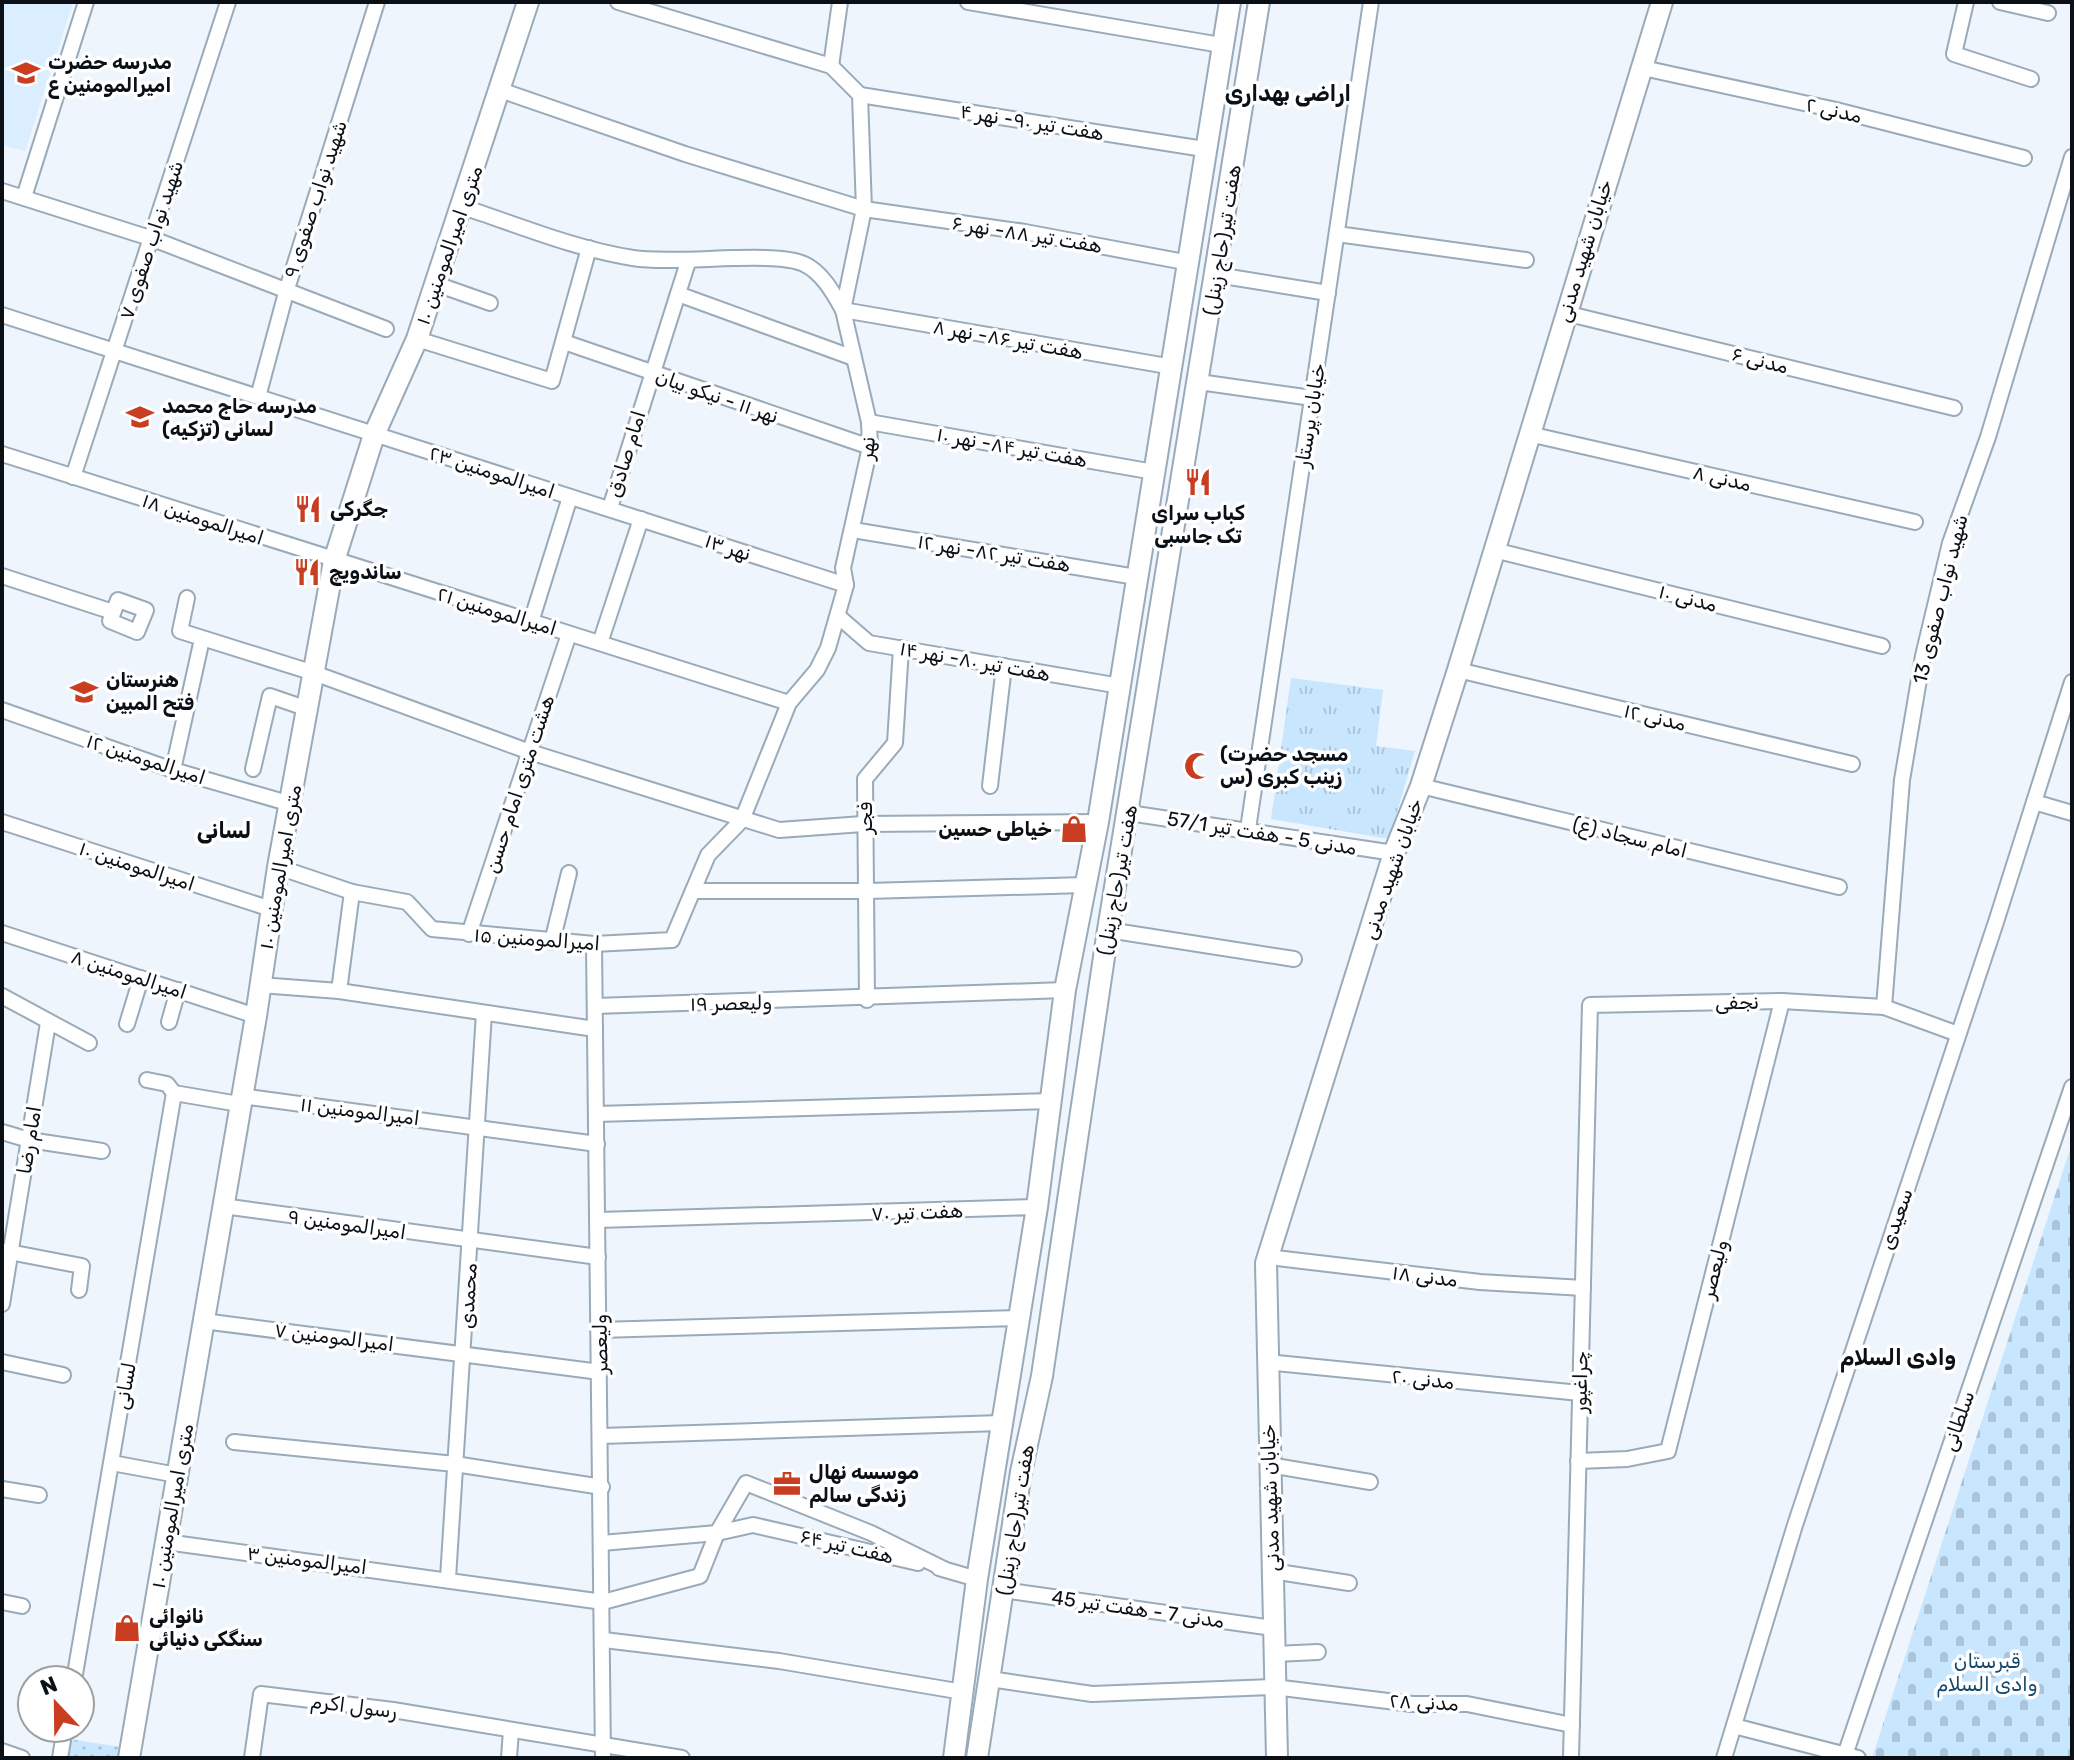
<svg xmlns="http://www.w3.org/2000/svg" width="2074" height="1760" viewBox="0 0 2074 1760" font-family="Rubik,Vazirmatn,sans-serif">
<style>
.built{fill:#daeeff}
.grass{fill:url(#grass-dots)}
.cemetery{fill:url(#cemetery-stones)}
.park{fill:url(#park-tufts)}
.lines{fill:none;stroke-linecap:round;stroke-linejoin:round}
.street-casing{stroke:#99aab9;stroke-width:18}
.secondary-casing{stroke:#99aab9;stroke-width:24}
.street{stroke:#fff;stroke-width:14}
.secondary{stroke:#fff;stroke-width:20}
.labels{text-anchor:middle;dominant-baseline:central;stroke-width:7;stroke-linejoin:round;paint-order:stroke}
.poi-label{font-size:20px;font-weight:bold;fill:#0a1015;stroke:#fff;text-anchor:start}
.street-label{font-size:20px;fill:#0a1015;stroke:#fff}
.park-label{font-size:20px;fill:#13496d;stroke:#fff}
.neighbourhood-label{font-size:22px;font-weight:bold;fill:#0a1015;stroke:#fff}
</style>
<defs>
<pattern id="grass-dots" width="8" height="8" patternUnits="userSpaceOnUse" patternTransform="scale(2)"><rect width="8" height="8" fill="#c9e6ff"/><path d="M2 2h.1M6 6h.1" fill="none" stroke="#abc4da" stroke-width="1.8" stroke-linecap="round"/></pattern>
<pattern id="cemetery-stones" width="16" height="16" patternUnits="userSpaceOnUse" patternTransform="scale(2)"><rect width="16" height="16" fill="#c9e6ff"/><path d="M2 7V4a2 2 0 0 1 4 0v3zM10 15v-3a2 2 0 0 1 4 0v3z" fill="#abc4da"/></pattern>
<pattern id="park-tufts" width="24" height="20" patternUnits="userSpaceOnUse" patternTransform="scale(2)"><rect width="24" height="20" fill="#c9e6ff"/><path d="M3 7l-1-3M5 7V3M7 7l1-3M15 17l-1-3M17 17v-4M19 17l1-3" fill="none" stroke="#abc4da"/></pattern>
</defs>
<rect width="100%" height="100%" fill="#eef5fc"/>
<path class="built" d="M2,2H73L25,151L2,145Z"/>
<path class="grass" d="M70,1739L120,1747L118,1758H66Z"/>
<path class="cemetery" d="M2072,1143V1758H1872Z"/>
<path class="park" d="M1291,678L1383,690L1376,746L1415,751L1389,839L1271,819Z"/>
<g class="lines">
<g class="street-casing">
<g id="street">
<path d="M968,2L1221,45"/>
<path d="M1966,2L1954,54L2031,79"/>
<path d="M2000,2L2048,13"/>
<path d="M831,66L840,2"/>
<path d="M1643,68L1836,110L2024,158"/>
<path d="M500,90L685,154L864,209L1025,232L1190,263"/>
<path d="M860,95L1204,149"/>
<path d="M2,191L153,239L386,329"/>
<path d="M24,197L86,2"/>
<path d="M463,207C518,225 575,249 633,258C675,265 775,250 804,264C822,272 834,294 843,310L1173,367"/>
<path d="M1337,234L1526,260"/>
<path d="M1217,275L1328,293"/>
<path d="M436,284L490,303"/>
<path d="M678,294L851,357"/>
<path d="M1565,313L1954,408"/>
<path d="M2,315L846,585"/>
<path d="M417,339L552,381L589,248"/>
<path d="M564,342L870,447"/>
<path d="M1199,382L1312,398"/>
<path d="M258,397L287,289L377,2"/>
<path d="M869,422L1154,472"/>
<path d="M1529,434L1915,522"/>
<path d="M2,454L789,703"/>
<path d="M73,477L228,2"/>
<path d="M610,508L688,262"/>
<path d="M853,530L1136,577"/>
<path d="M1494,550L1882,646"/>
<path d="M2,576L113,612"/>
<path d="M187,598L180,631L314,673L530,752L779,830L863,824L1098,822"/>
<path d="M118,600L146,610L137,632L110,621Z"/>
<path d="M839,617L869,643L1120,686"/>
<path d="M531,622L570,497"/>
<path d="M600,643L641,519"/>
<path d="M1458,670L1852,764"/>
<path d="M2,710L173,770L291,804"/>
<path d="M253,769L270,696L308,709"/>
<path d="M173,770L202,639"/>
<path d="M990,786L1004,666"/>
<path d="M1421,786L1839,887"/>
<path d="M2034,802L2072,813"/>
<path d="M1129,813L1394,853"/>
<path d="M2,822L271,909"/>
<path d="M1248,829L1371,2"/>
<path d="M278,867L352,892L407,902L432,929L594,944L672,940L708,855L742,820L789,703L817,670L828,648L846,585L843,568L870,447L869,422L843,310L864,209L860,95L831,66L618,2"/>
<path d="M693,891H867L1085,885"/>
<path d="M1108,930L1294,959"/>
<path d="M2,933L256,1016"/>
<path d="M469,934L569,634"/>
<path d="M552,942L569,873"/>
<path d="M594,944L603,1758"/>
<path d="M260,985L339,991L595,1029"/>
<path d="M339,991L352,892"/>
<path d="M2,996L89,1043"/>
<path d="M867,1000L865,779L895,743L901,648"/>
<path d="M595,1006L1065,990"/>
<path d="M1884,1007L1902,780L1923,656L1950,543L1988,437L2072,157"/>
<path d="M169,1022L178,990"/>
<path d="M127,1024L141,978"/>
<path d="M147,1080L167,1084L174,1093L239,1104"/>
<path d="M241,1096L597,1144"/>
<path d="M596,1114L1052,1101"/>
<path d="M2,1132L29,1140L102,1151"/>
<path d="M223,1206L598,1257"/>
<path d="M598,1220L1037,1207"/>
<path d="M4,1251L82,1266L79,1290"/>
<path d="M1268,1257L1480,1282L1583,1288"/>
<path d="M2,1304L48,1023"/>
<path d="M203,1321L600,1372"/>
<path d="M599,1330L1020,1318"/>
<path d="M2,1362L63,1375"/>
<path d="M1266,1362L1580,1393"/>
<path d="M601,1436L1001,1423"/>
<path d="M234,1442L455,1464L602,1487"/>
<path d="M1578,1461L1627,1459L1668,1451L1782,1001"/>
<path d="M112,1463L177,1475"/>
<path d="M1269,1465L1370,1482"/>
<path d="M2,1489L39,1495"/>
<path d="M166,1542L603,1602L700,1576L717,1533L746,1483L871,1533L944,1569"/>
<path d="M602,1543L717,1533L753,1525L918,1563"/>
<path d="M939,1568L977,1579"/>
<path d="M1272,1571L1349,1583"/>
<path d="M448,1578L484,1013"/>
<path d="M1003,1590L1273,1628"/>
<path d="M2,1602L22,1606"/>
<path d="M604,1640L779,1661L963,1692"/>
<path d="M1275,1654L1318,1652"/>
<path d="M990,1679L1092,1694L1274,1687L1412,1704H1467L1572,1725"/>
<path d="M74,1680L174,1093"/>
<path d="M1734,1726L1858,1758"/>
<path d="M2,1751L22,1758"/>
<path d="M60,1758L65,1728"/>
<path d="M252,1758L261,1694L393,1710L682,1758"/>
<path d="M509,1758L511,1730"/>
<path d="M1571,1758L1590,1005L1782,1001L1884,1007L1958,1034"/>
<path d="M1724,1758L1795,1525L1996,922L2072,682"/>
<path d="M1844,1758L2072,1087"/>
</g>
</g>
<g class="secondary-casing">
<g id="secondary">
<path d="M129,1758L256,1016L278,867L334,561L374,435L417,339L528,2"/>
<path d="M954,1758L977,1579L1037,1207L1065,990L1098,822L1230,2"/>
<path d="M977,1758L1021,1472L1042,1376L1108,930L1259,2"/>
<path d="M1277,1758L1266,1263L1394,853L1421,786L1458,670L1662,2"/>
</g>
</g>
<use href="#street" class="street"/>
<use href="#secondary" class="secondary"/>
</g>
<defs>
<g id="school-bare" transform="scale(2.16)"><path d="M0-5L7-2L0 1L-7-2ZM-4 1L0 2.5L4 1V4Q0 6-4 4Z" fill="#c93e21" stroke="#fff" stroke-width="2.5" paint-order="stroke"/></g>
<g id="restaurant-bare" transform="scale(2.16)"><path d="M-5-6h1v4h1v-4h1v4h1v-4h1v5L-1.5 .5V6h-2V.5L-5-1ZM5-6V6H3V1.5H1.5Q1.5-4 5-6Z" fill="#c93e21" stroke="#fff" stroke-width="2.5" paint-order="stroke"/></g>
<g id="mosque-bare" transform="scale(2.16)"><path d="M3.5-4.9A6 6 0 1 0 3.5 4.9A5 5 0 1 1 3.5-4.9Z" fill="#c93e21" stroke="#fff" stroke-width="2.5" paint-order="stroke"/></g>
<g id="shop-bare" transform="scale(2.16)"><path d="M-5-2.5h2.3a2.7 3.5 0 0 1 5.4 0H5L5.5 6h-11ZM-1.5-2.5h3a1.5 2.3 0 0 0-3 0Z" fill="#c93e21" stroke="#fff" stroke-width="2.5" paint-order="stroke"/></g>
<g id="office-bare" transform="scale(2.16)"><path d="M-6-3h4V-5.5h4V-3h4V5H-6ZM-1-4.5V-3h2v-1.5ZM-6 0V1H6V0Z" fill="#c93e21" stroke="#fff" stroke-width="2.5" paint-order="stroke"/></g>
</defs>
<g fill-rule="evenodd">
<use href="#school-bare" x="26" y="73"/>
<use href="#school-bare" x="140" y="417"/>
<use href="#restaurant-bare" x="1198" y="482"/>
<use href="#restaurant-bare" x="308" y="509"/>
<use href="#restaurant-bare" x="307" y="572"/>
<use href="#school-bare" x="84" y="692"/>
<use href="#mosque-bare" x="1198" y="766"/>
<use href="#shop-bare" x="1074" y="829"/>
<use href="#office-bare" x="787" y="1484"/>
<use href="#shop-bare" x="127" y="1628"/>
</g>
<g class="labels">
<g class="poi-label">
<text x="48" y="62">مدرسه حضرت<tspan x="48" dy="23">امیرالمومنین ع</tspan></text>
<text x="162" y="406">مدرسه حاج محمد<tspan x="162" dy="23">لسانی (تزکیه)</tspan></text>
<text x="330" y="509">جگرکی</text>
<text x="1198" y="513" text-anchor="middle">کباب سرای<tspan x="1198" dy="23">تک جاسبی</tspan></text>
<text x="329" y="572">ساندویچ</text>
<text x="106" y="680">هنرستان<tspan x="106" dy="23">فتح المبین</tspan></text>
<text x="1220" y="754">(مسجد حضرت<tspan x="1220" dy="23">زینب کبری (س</tspan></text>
<text x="1052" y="829" text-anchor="end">خیاطی حسین</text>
<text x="809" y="1472">موسسه نهال<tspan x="809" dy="23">زندگی سالم</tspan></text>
<text x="149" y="1616">نانوائی<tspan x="149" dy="23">سنگکی دنیائی</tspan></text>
</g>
<g class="street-label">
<text transform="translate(1834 110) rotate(13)">مدنی ۲</text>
<text transform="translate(1032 122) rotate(9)">هفت تیر ۹۰- نهر ۴</text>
<text transform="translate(315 199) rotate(-72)">شهید نواب صفوی ۹</text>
<text transform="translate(1027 234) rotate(9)">هفت تیر ۸۸- نهر ۶</text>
<text transform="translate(151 240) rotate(-72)">شهید نواب صفوی ۷</text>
<text transform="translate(1222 240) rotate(-81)">هفت تیر(حاج زینل)</text>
<text transform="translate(449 245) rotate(-71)">۱۰ متری امیرالمومنین</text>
<text transform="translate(1584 251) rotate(-73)">خیابان شهید مدنی</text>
<text transform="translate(1008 339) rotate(10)">هفت تیر ۸۶- نهر ۸</text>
<text transform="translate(1760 360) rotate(14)">مدنی ۶</text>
<text transform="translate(717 396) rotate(19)">نهر ۱۱ - نیکو بیان</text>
<text transform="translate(1310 415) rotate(-81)">خیابان پرستار</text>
<text transform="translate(1012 447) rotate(10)">هفت تیر ۸۴- نهر ۱۰</text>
<text transform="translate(867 448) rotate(-84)">نهر</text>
<text transform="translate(626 454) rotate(-73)">امام صادق</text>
<text transform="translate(492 472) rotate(18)">امیرالمومنین ۲۳</text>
<text transform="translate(1722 478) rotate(13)">مدنی ۸</text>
<text transform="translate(203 519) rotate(18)">امیرالمومنین ۱۸</text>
<text transform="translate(728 547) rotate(18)">نهر ۱۳</text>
<text transform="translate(994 553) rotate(9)">هفت تیر ۸۲- نهر ۱۲</text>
<text transform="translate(1688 598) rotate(14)">مدنی ۱۰</text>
<text transform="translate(1940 599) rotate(-76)">شهید نواب صفوی 13</text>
<text transform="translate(497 611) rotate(17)">امیرالمومنین ۲۱</text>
<text transform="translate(975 661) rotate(10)">هفت تیر ۸۰- نهر ۱۴</text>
<text transform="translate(1655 717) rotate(13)">مدنی ۱۲</text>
<text transform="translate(146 759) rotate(18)">امیرالمومنین ۱۲</text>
<text transform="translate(519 784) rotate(-72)">هشت متری امام حسن</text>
<text transform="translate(865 818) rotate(-90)">فجر</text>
<text transform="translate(1262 833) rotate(9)">مدنی 5 - هفت تیر 57/1</text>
<text transform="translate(1630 837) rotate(14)">امام سجاد (ع)</text>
<text transform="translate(137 866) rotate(18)">امیرالمومنین ۱۰</text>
<text transform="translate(280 867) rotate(-80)">۱۰ متری امیرالمومنین</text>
<text transform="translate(1392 869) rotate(-71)">خیابان شهید مدنی</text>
<text transform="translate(1117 880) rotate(-80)">هفت تیر(حاج زینل)</text>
<text transform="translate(537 939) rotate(4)">امیرالمومنین ۱۵</text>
<text transform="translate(129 974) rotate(18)">امیرالمومنین ۸</text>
<text transform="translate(1737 1002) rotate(-1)">نجفی</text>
<text transform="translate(731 1003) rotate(-1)">ولیعصر ۱۹</text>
<text transform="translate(360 1111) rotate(7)">امیرالمومنین ۱۱</text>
<text transform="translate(29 1140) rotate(-81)">امام رضا</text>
<text transform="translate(917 1212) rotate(-2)">هفت تیر ۷۰</text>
<text transform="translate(1896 1219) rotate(-71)">سعیدی</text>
<text transform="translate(347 1224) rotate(8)">امیرالمومنین ۹</text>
<text transform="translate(1714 1269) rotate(-76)">ولیعصر</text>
<text transform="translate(1425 1276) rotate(7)">مدنی ۱۸</text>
<text transform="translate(468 1296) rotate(-87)">محمدی</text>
<text transform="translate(334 1337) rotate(7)">امیرالمومنین ۷</text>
<text transform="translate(600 1344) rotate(-91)">ولیعصر</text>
<text transform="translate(1423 1379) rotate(6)">مدنی ۲۰</text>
<text transform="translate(1580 1382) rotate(-89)">چراغپور</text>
<text transform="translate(125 1386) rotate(-80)">لسانی</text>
<text transform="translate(1958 1421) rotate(-71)">سلطانی</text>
<text transform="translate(1270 1498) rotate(-92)">خیابان شهید مدنی</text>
<text transform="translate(172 1506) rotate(-80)">۱۰ متری امیرالمومنین</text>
<text transform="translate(1015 1520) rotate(-81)">هفت تیر(حاج زینل)</text>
<text transform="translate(847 1546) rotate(13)">هفت تیر ۶۴</text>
<text transform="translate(307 1560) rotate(7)">امیرالمومنین ۳</text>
<text transform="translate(1138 1609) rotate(8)">مدنی 7 - هفت تیر 45</text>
<text transform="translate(1424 1702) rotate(3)">مدنی ۲۸</text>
<text transform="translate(354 1706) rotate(7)">رسول اکرم</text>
</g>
<g class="park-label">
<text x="1987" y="1661">قبرستان<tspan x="1987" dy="23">وادی السلام</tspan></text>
</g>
<g class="neighbourhood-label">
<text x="1288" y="93">اراضی بهداری</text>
<text x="224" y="830">لسانی</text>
<text x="1898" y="1357">وادی السلام</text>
</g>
</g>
<rect width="2074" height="1760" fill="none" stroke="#0a1015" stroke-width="8"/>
<g transform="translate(56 1704) rotate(338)"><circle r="38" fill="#ffffff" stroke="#9d9fa1" stroke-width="2"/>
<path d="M0-6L14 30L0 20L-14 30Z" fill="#c93e21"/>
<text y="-12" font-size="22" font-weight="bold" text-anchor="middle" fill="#0a1015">N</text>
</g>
</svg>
